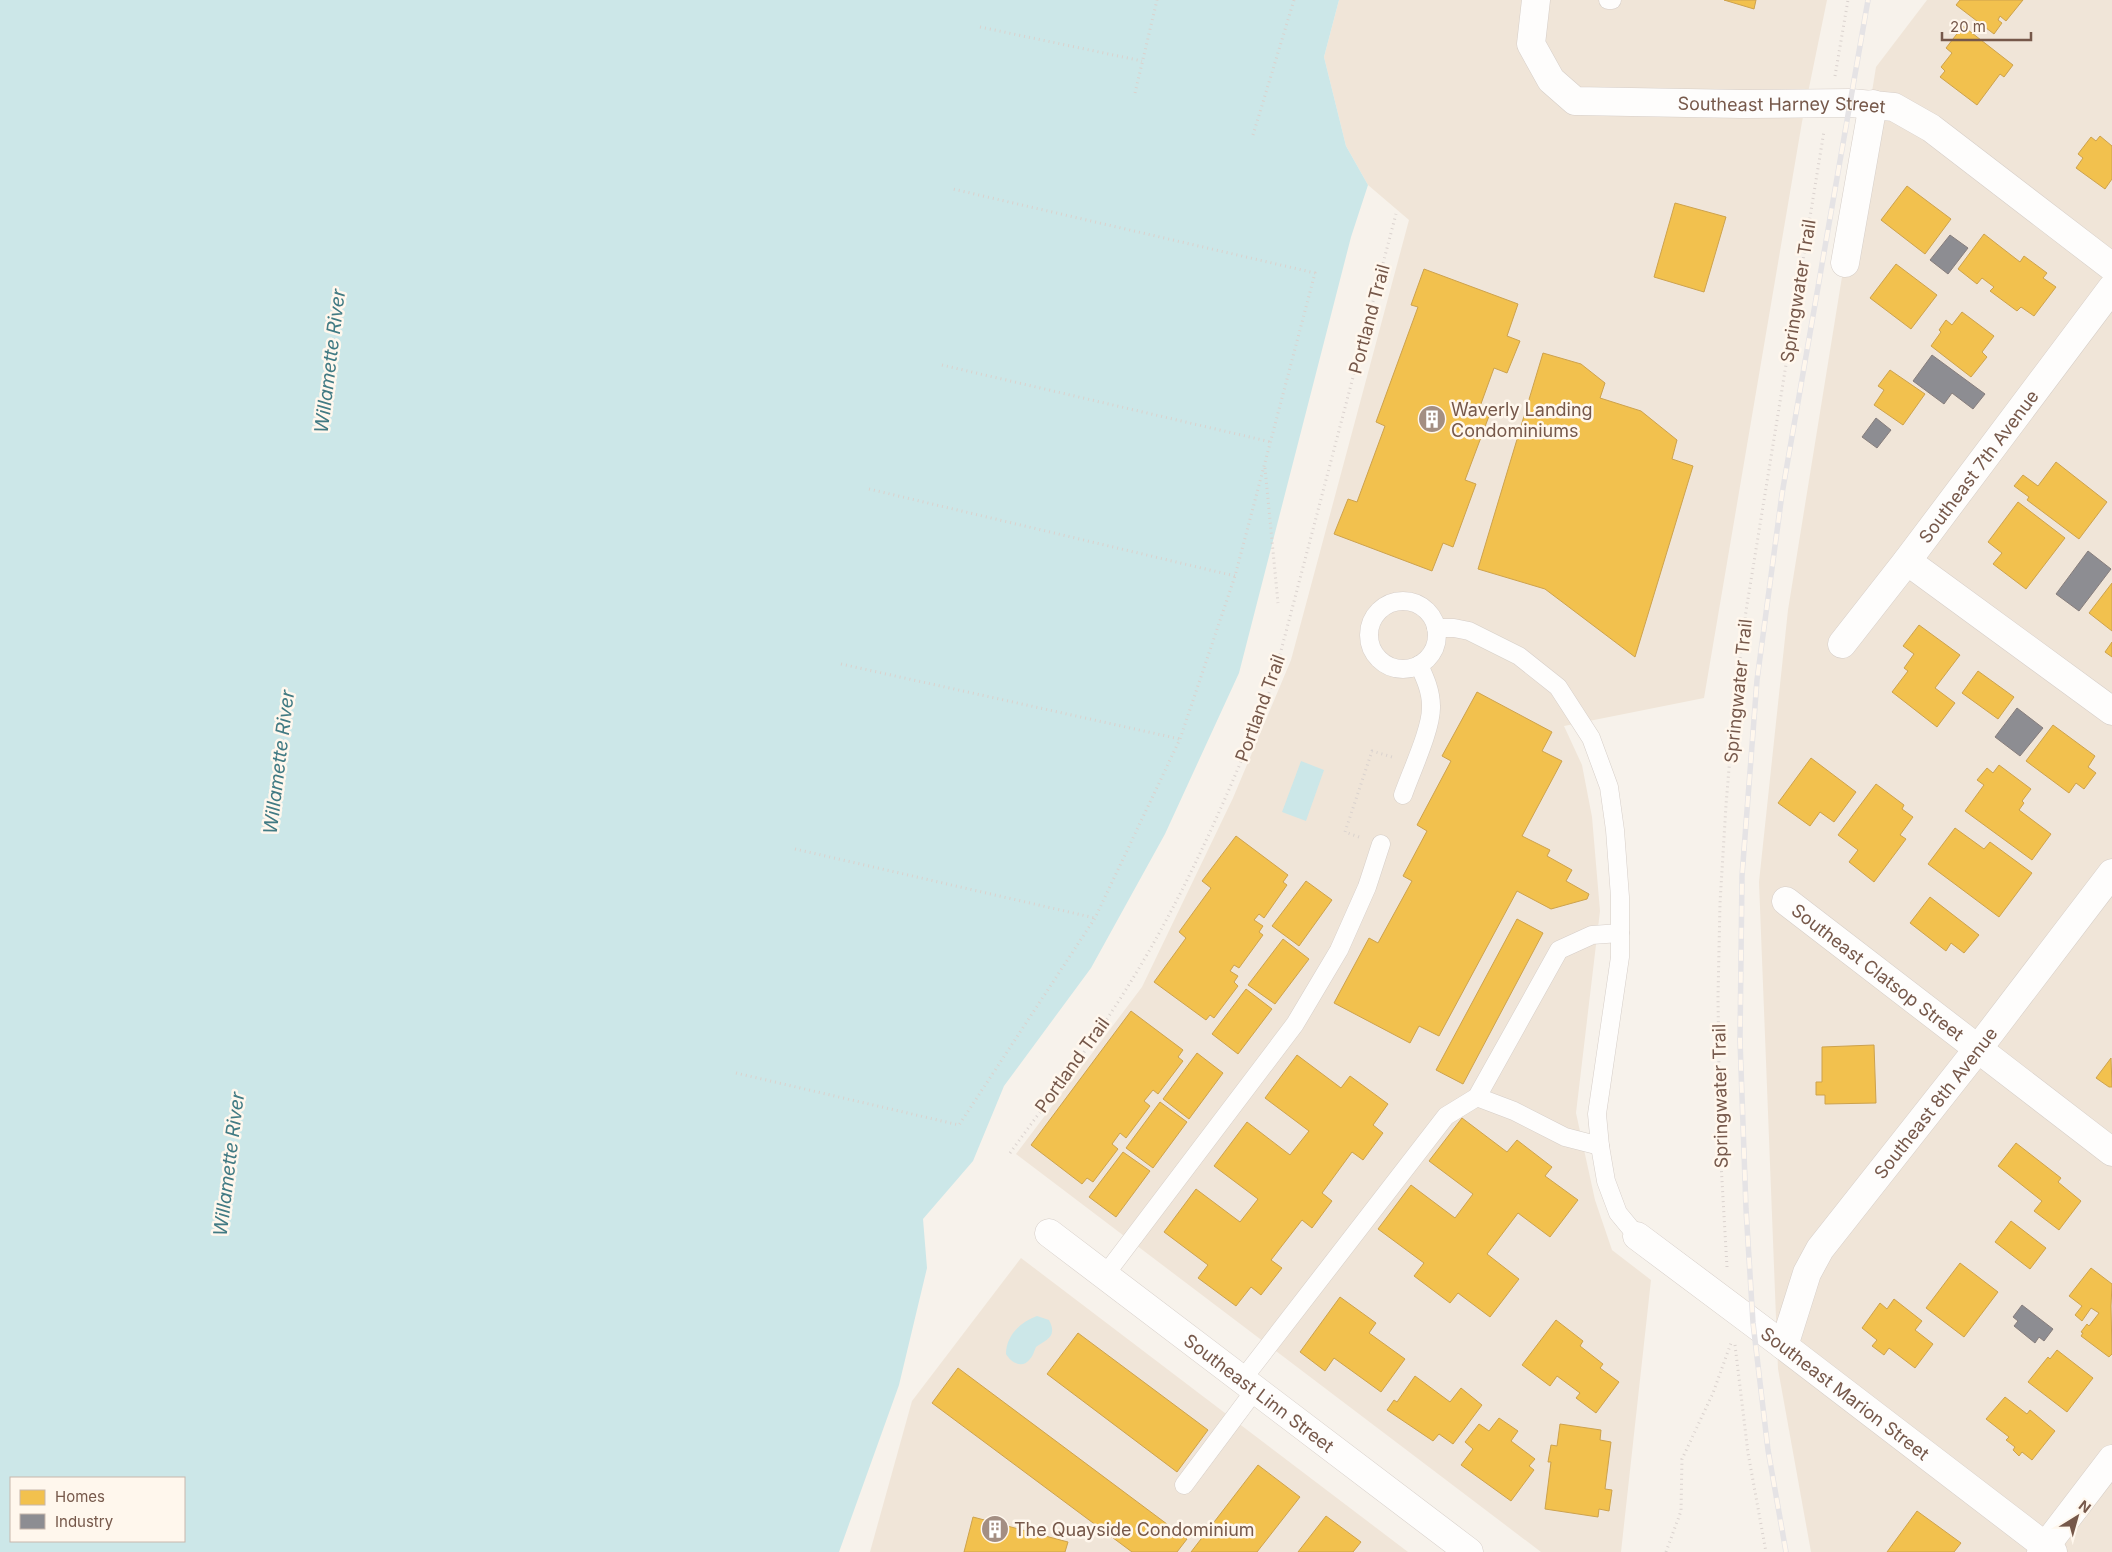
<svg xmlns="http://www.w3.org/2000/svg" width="2112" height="1552" viewBox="0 0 2112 1552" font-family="Inter,sans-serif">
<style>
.residential{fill:#f0e5d8}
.water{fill:#cce7e8;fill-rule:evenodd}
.homes{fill:#f2c14e;stroke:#cda24d}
.industry{fill:#8d8d92;stroke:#867d7c}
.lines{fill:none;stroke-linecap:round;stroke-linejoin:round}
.lane-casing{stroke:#d6cec8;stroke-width:19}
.street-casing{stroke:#d6cec8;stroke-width:29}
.path{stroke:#dad2ce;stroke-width:3;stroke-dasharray:1 4;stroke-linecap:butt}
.lane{stroke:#fefdfc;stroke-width:18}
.street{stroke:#fefdfc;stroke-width:28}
.rail-casing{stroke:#e5e3e5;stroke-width:5.5}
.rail{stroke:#fff7ed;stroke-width:4;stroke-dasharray:11;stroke-linecap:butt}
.labels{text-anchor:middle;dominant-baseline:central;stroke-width:5;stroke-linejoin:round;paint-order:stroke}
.street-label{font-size:18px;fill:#76584a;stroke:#fff7ed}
.poi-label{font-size:18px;fill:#76584a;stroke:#fff7ed;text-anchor:start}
.water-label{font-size:19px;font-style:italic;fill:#417a83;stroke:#fff7ed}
</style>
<rect width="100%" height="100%" fill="#f7f2eb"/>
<g class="residential">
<path d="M1339,0H1827L1802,122L1704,698L1564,726L1582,765L1592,817L1600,911L1576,1113L1595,1200L1612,1250L1651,1280L1621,1552H1541L1016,1154L1142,987L1233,798L1291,660L1409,220L1368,185L1346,146L1324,57Z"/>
<path d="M1927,0H2112V1552H1811L1778,1369L1759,882L1788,610L1876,67Z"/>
<path d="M1021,1258L1408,1552H870L912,1401Z"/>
</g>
<g class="water">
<path d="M0,0H1339L1324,57L1346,146L1368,185L1351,237L1239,673L1165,834L1091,968L1004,1086L973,1161L923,1219L927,1268L899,1385L839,1552H0ZM184,1478V1541H11V1478Z"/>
<path d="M1301,761L1324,770L1306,821L1282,812Z"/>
<path d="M1037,1316L1049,1320C1058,1337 1046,1340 1036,1347C1034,1351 1033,1356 1030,1359C1023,1369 1011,1363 1006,1354C1006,1336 1020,1322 1037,1316Z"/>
</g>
<g class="homes">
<path d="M1724,0H1756L1754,9Z"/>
<path d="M1960,0H2023L2006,21L2000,16L1998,20L2002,23L1994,34L1956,5Z"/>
<path d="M1963,26L2013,65L2004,77L2000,74L1977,105L1940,77L1945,71L1941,67L1952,53L1946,48Z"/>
<path d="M2100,136L2112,146V179L2105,189L2076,168L2083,158L2078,154L2091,137L2096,141Z"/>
<path d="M1907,186L1951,219L1925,254L1881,220Z"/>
<path d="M1675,203L1726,217L1704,292L1654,277Z"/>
<path d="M1984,234L2020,262L2024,256L2047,273L2043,278L2056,287L2034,316L2021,307L2017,311L1990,291L1994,287L1982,278L1977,284L1958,269Z"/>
<path d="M1896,264L1937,295L1911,329L1870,298Z"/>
<path d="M1424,269L1518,304L1507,336L1520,341L1507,373L1494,368L1478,412L1489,416L1465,480L1476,484L1453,547L1443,543L1432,571L1334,534L1348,499L1357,502L1385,426L1376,422L1418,307L1411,305Z"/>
<path d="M1962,312L1994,336L1982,352L1987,357L1971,377L1931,346L1941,332L1939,330L1946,320L1952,325Z"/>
<path d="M1543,353L1581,364L1605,383L1600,398L1641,411L1677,440L1672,459L1693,466L1635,657L1545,589L1478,569Z"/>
<path d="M1890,370L1925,394L1903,425L1874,405L1884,390L1878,386Z"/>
<path d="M2056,462L2107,502L2079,539L2027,500L2029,497L2014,486L2023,475L2038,486Z"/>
<path d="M2018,502L2065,538L2026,589L1993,564L2002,553L1988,542Z"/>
<path d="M2112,583V631L2089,613Z"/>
<path d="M1919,625L1960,655L1935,688L1955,703L1937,727L1892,692L1908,671L1904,668L1914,654L1903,646Z"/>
<path d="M2112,642V657L2105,652Z"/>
<path d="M1978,671L2014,697L1998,719L1962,693Z"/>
<path d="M1477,692L1552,732L1542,751L1562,761L1522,836L1550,850L1547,856L1572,870L1566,881L1589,894L1587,899L1551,909L1517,891L1439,1036L1419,1026L1410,1043L1334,1003L1369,938L1378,943L1412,881L1403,876L1427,831L1417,825L1451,761L1442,756Z"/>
<path d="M2053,725L2095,756L2088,767L2096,773L2084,789L2076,783L2069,793L2026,761Z"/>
<path d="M1811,758L1856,792L1834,822L1820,812L1810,826L1778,803Z"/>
<path d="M1999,765L2031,789L2022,801L2024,803L2019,810L2051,834L2032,860L1965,811L1984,785L1977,780L1987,768L1993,773Z"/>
<path d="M1876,784L1904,805L1902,809L1913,817L1900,835L1906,839L1874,882L1849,862L1858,850L1838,835Z"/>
<path d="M1955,828L1984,849L1990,842L2032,873L1999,917L1928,864Z"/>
<path d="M1236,836L1288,875L1283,882L1287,885L1264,918L1259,914L1254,920L1263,926L1259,932L1263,935L1239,968L1234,965L1230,971L1238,976L1234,982L1238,986L1214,1018L1210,1015L1206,1020L1154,982L1186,938L1179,932L1211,888L1202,881Z"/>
<path d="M1306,881L1332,900L1299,946L1272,926Z"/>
<path d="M1930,897L1979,935L1964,953L1951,943L1946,951L1910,923Z"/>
<path d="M1517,919L1543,933L1463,1084L1436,1070Z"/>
<path d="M1283,939L1309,959L1275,1004L1248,985Z"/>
<path d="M1246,989L1272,1009L1238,1054L1212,1034Z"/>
<path d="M1131,1011L1183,1050L1178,1057L1183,1061L1158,1094L1153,1090L1144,1101L1150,1106L1126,1138L1120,1133L1112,1144L1118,1149L1093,1182L1087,1178L1082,1184L1031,1145Z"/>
<path d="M1874,1045L1876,1103L1825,1104V1095H1816V1082H1822V1047Z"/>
<path d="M1197,1053L1223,1073L1189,1119L1163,1099Z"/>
<path d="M1297,1055L1341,1088L1350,1076L1388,1104L1373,1125L1383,1133L1363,1160L1352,1152L1322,1193L1332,1201L1312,1228L1302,1220L1271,1260L1282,1268L1261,1295L1251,1287L1236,1306L1198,1278L1208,1265L1164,1232L1196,1189L1240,1222L1258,1199L1214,1166L1247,1122L1290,1155L1309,1131L1265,1098Z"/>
<path d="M2111,1058L2112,1087H2109L2096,1078Z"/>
<path d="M1160,1102L1187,1122L1153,1168L1126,1148Z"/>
<path d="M1462,1118L1507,1152L1517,1140L1552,1167L1545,1176L1578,1200L1550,1237L1518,1213L1487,1254L1519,1279L1490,1317L1458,1293L1450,1303L1414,1276L1424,1263L1378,1229L1411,1185L1455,1218L1473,1194L1429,1161Z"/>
<path d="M2016,1143L2061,1178L2058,1182L2081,1201L2059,1230L2034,1211L2042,1201L1998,1166Z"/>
<path d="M1123,1152L1150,1171L1116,1217L1089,1197Z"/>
<path d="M2011,1221L2046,1248L2030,1269L1995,1242Z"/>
<path d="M1960,1263L1998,1292L1964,1337L1926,1308Z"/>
<path d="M2091,1268L2112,1284L2111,1306L2112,1354L2109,1357L2081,1336L2083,1333L2081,1332L2087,1324L2089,1326L2099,1313L2091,1308L2082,1321L2075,1315L2082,1306L2069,1296Z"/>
<path d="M1340,1297L1376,1323L1369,1333L1405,1359L1381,1392L1334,1358L1325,1371L1300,1352Z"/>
<path d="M1894,1299L1922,1321L1915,1330L1933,1344L1915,1368L1889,1348L1884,1355L1872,1346L1877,1340L1862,1328L1880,1303L1887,1309Z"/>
<path d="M1556,1320L1583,1341L1580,1346L1603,1364L1600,1368L1619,1382L1596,1413L1576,1398L1580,1393L1557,1376L1550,1386L1522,1365Z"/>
<path d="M1078,1333L1208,1430L1177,1472L1047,1374Z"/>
<path d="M2057,1350L2093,1378L2067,1412L2028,1382L2048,1357L2050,1359Z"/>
<path d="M958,1368L1187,1539L1177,1552H1132L932,1403Z"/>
<path d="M1415,1376L1450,1402L1461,1388L1482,1405L1453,1444L1439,1434L1433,1441L1387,1410L1394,1400L1397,1402Z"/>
<path d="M2005,1397L2027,1414L2030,1410L2055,1431L2032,1460L2022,1452L2019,1456L2013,1450L2015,1447L2006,1440L2009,1437L1986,1419Z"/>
<path d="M1499,1418L1518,1431L1511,1441L1535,1459L1529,1466L1534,1470L1511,1501L1461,1465L1473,1449L1465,1442L1479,1424L1489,1431Z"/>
<path d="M1560,1424L1601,1430L1600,1440L1611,1442L1605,1489L1612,1490L1609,1511L1599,1509L1598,1517L1545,1509L1551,1462H1548L1551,1445L1557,1446Z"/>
<path d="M1258,1465L1300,1497L1257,1552H1191Z"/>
<path d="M1917,1511L1961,1543L1954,1552H1887Z"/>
<path d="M1326,1516L1361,1542L1353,1552H1298Z"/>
<path d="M973,1517L1068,1542L1065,1552H964Z"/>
</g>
<g class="industry">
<path d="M1950,235L1968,248L1948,274L1930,260Z"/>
<path d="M1932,355L1985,394L1973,409L1952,393L1944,404L1913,381Z"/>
<path d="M1876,418L1891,430L1877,448L1862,437Z"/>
<path d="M2088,551L2111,569L2079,611L2056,594Z"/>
<path d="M2017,708L2043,728L2020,756L1995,737Z"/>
<path d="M2022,1305L2053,1329L2044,1341L2039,1337L2035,1343L2014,1326L2018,1321L2013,1317Z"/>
</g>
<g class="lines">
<g class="lane-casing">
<g id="lane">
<path d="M1608,0H1612"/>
<circle cx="1403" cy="635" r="34"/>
<path d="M1436,628H1454L1469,631L1519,656L1558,687L1591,738L1609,787L1615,830L1620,897V957L1597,1114L1600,1146L1606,1181L1618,1213L1637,1236"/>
<path d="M1403,795C1411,772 1432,728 1431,706C1431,691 1425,678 1419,665"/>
<path d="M1477,1097L1514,1111L1565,1137L1600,1146"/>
<path d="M1105,1275L1295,1024L1339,950L1367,887L1381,844"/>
<path d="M1242,1380L1446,1116L1477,1097L1559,950L1592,935L1620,933"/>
<path d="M1184,1485L1255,1390"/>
</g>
</g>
<g class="street-casing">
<g id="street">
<path id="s1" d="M1536,0L1531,44L1551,80L1575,101L1743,104L1851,103L1894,107L1931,128L2112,267"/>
<path d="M1845,263L1873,104"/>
<path d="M1907,561L2112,711"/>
<path id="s2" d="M1842,644L1907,561L2112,288"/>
<path id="s3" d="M1786,901L2112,1152"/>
<path id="s4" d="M1049,1233L1469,1552"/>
<path id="s5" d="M1637,1236L1784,1346L2053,1552"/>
<path id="s6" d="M1784,1346L1807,1273L1820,1249L1977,1050L2112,873"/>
<path d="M2041,1552L2112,1459"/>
</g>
</g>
<g class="path">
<path d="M980,27L1142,61"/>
<path d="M1835,76L1848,0"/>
<path d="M1135,93L1157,0"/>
<path d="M1253,135L1294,0"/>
<path d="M942,365L1271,442"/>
<path d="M1265,468L1278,603"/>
<path d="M869,489L1235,576"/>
<path d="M841,664L1180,739"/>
<path d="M1359,837L1345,832L1372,751L1392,757"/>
<path d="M795,849L1095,918"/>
<path d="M736,1073L959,1125L1095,918L1180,739L1235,576L1315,273L953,189"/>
<path d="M1010,1153C1046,1103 1085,1054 1118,1002C1182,903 1229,794 1272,685L1396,214"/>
<path d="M1727,1267L1720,1146L1718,997L1720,903L1726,805L1734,708L1746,611L1824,131"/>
<path d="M1735,1345L1748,1453L1766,1552"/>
<path d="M1666,1552L1681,1511L1682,1459L1713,1393L1731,1343"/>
</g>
<use href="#lane" class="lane"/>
<use href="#street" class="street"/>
<g class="rail-casing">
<path id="rail" d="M1786,1552L1768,1450L1753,1323L1746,1209L1740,1040L1742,876L1757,680L1782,494L1868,0"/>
</g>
<use href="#rail" class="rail"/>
</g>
<defs>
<g id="building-disc" transform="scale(1.4375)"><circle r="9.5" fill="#a38e82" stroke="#fff7ed"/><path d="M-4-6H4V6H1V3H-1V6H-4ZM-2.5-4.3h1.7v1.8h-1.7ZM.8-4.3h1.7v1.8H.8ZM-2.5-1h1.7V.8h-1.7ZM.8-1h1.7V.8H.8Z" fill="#fff"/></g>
</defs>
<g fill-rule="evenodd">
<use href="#building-disc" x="1432" y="419"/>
<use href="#building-disc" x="995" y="1529"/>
</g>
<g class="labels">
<g class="street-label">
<text stroke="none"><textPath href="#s1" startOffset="324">Southeast Harney Street</textPath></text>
<text transform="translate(1798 291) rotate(-81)">Springwater Trail</text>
<text transform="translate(1369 319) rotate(-75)">Portland Trail</text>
<text stroke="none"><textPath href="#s2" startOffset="224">Southeast 7th Avenue</textPath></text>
<text transform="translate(1738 691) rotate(-84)">Springwater Trail</text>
<text transform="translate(1260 708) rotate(-70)">Portland Trail</text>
<text stroke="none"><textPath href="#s3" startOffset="116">Southeast Clatsop Street</textPath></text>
<text transform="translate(1072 1065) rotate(-54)">Portland Trail</text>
<text transform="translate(1720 1096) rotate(-91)">Springwater Trail</text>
<text stroke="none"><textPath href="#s6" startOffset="290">Southeast 8th Avenue</textPath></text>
<text stroke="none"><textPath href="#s4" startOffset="264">Southeast Linn Street</textPath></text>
<text stroke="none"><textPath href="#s5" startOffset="261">Southeast Marion Street</textPath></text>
</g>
<g class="poi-label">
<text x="1451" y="409">Waverly Landing<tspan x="1451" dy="21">Condominiums</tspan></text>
<text x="1014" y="1529">The Quayside Condominium</text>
</g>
<g class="water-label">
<text transform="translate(330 361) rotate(-83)">Willamette River</text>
<text transform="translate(279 762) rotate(-83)">Willamette River</text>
<text transform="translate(229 1164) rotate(-83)">Willamette River</text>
</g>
</g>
<rect x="10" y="1477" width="175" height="65" fill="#fff7ed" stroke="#c8b7ac"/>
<rect x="20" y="1490" width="25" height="15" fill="#f2c14e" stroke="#c8b7ac"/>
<text x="55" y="1502" font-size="15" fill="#76584a">Homes</text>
<rect x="20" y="1514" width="25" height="15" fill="#8d8d92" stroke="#c8b7ac"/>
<text x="55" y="1527" font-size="15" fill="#76584a">Industry</text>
<g transform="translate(2077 1517) rotate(37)" stroke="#fff7ed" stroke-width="4" paint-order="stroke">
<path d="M0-4L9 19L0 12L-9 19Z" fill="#76584a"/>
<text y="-8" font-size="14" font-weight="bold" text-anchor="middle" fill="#76584a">N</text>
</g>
<path d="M1942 32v8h89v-8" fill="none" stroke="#76584a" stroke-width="2.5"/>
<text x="1950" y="32" font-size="15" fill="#76584a" stroke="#fff7ed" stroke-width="4" paint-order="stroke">20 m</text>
</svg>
